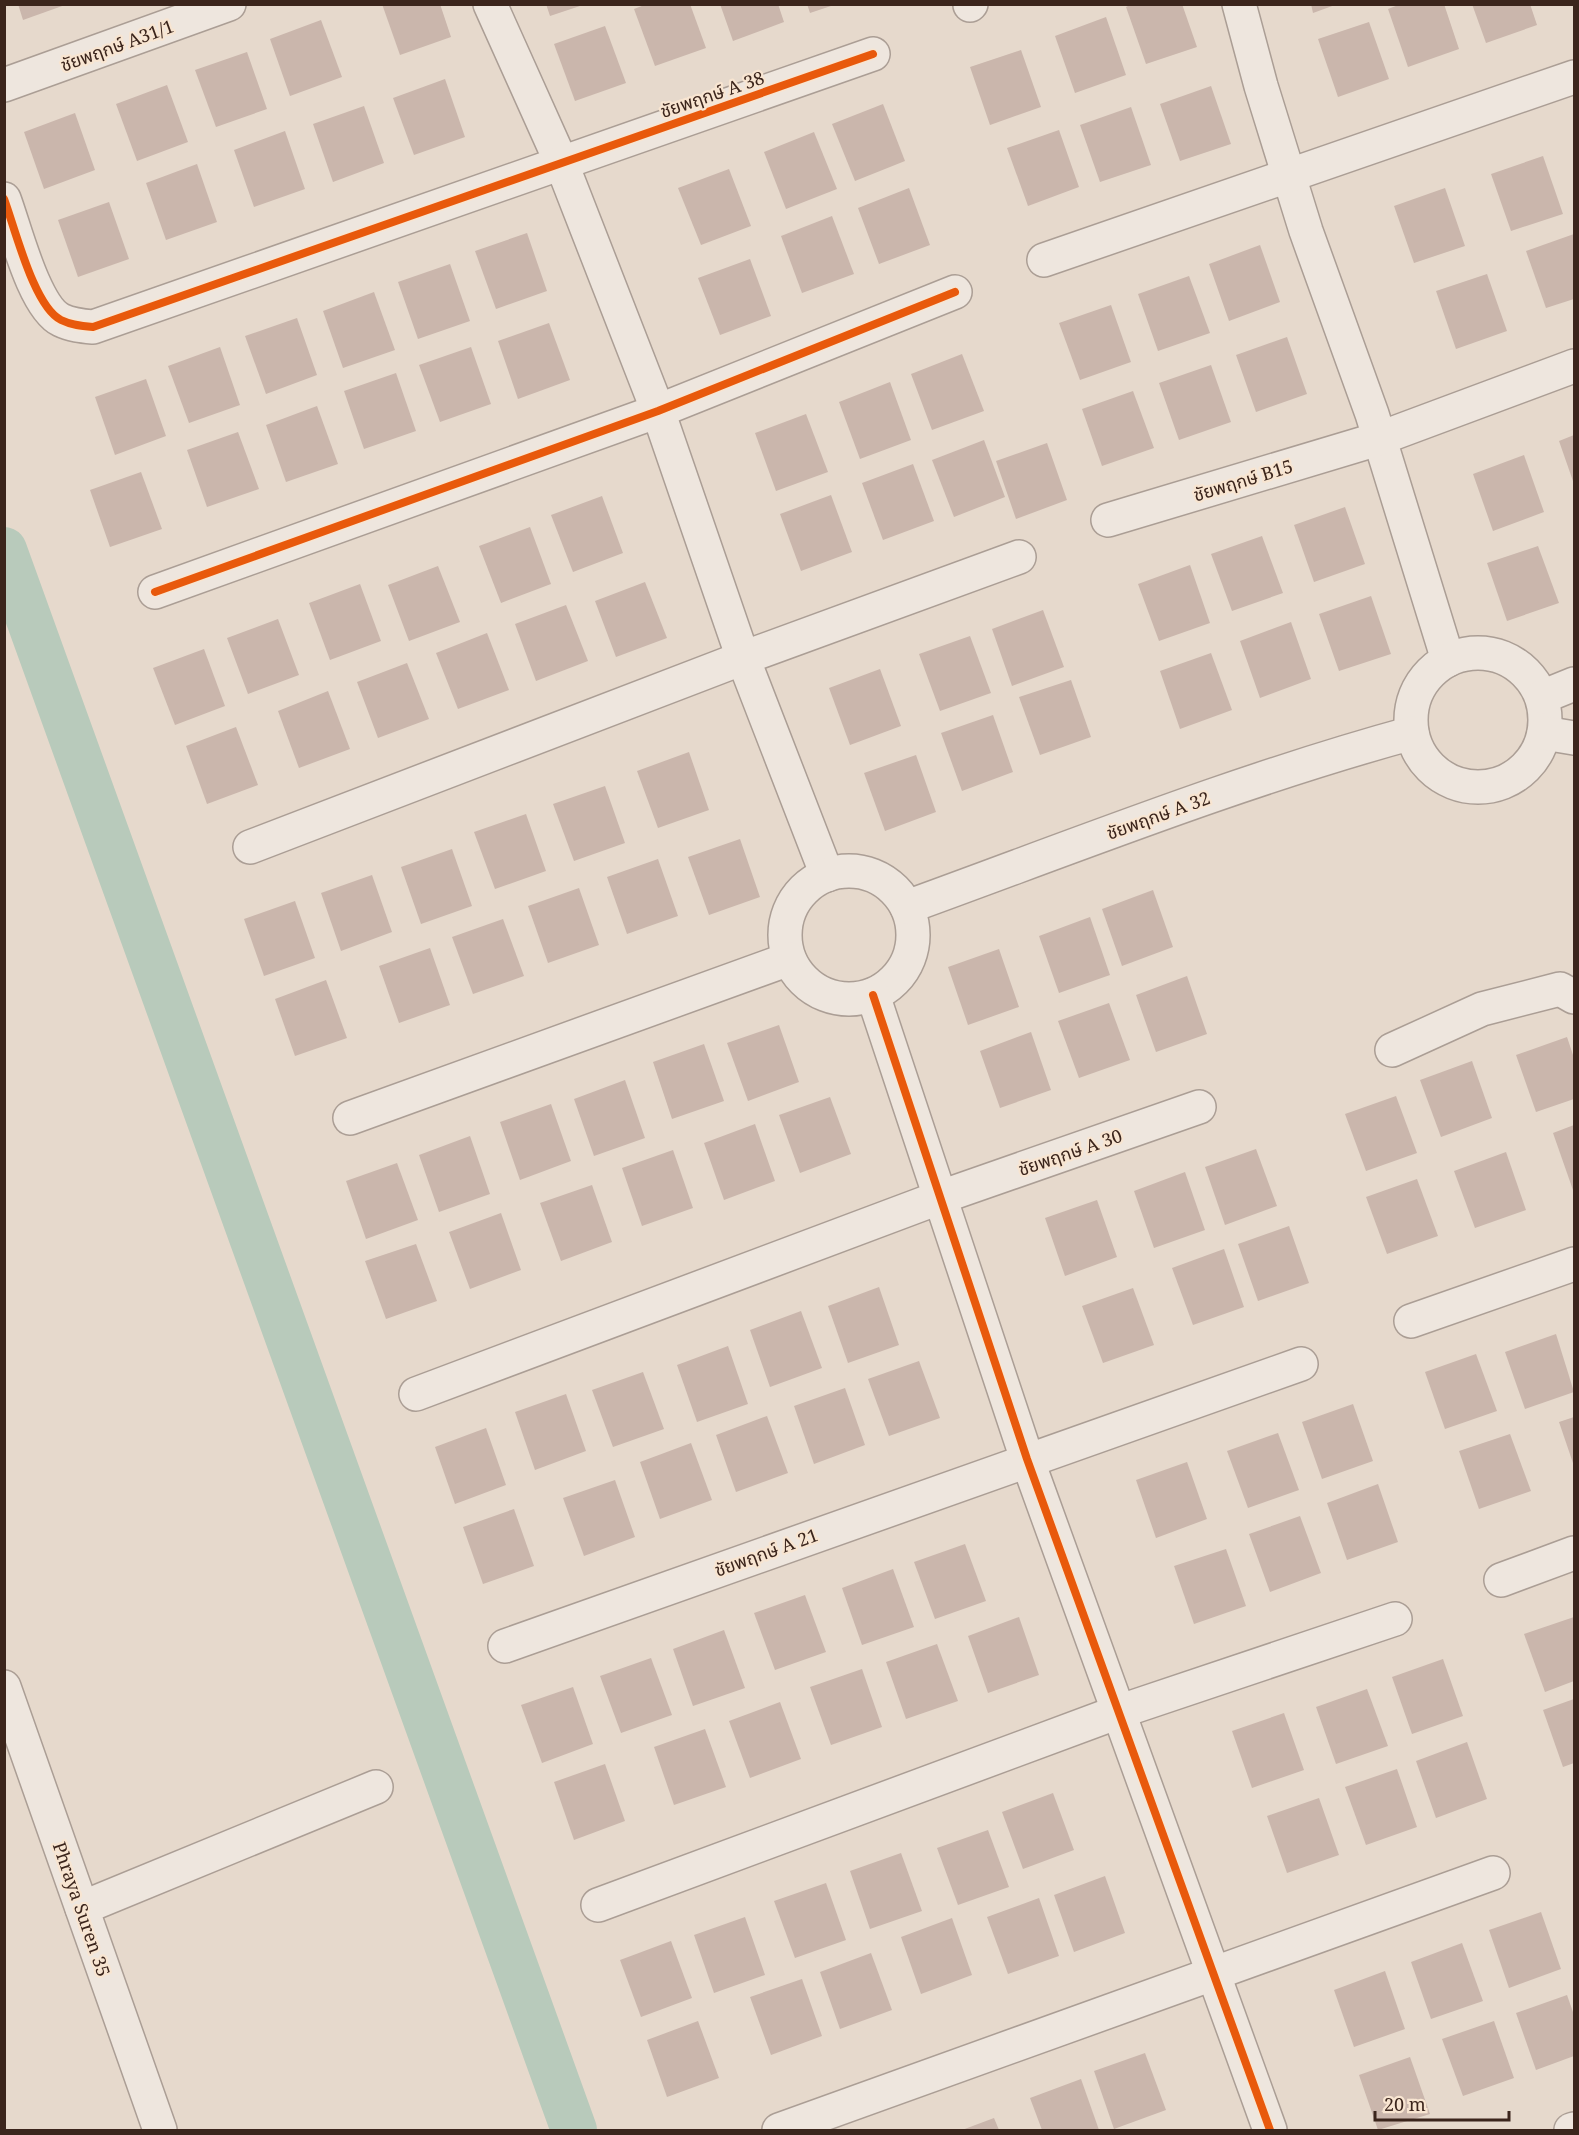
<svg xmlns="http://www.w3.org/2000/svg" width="1579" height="2135" viewBox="0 0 1579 2135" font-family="'Noto Serif','Noto Sans Thai',serif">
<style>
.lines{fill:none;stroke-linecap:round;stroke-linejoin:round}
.canal{stroke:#b8cabb;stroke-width:46}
.building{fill:#cab6ac}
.minor-casing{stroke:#ab9e95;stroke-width:36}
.minor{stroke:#eee6de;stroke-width:33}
.cycleway-casing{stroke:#f8e5d1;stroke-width:11}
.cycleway{stroke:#e8590c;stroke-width:8}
.labels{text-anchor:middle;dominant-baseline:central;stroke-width:4.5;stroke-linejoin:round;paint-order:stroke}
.street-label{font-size:18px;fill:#3b251c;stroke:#f8e5d1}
</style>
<rect width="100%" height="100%" fill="#e6d9cc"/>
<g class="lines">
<path class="canal" d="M4,550L574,2130"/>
</g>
<g class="building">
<path d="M18,4H65V5L23,20Z"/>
<path d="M382,4H440L451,37L400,55Z"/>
<path d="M546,4H583V5L550,16Z"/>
<path d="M647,4H690L706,48L655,66L634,9Z"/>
<path d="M720,4H778L784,22L733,41Z"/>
<path d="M807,4H834V5L810,13Z"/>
<path d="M1132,4H1182L1197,47L1146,64L1126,7Z"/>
<path d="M1311,4H1335V5L1313,13Z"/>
<path d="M1401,4H1444L1459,49L1408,67L1388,9Z"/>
<path d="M1472,4H1530L1537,25L1486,43Z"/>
<path d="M1106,17L1126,75L1075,93L1055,36Z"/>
<path d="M321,20L342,77L290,96L270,39Z"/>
<path d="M1369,22L1389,79L1338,97L1318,39Z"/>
<path d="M605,26L626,83L575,101L554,44Z"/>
<path d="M1021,50L1041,107L990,125L970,67Z"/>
<path d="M247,52L267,109L216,127L195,70Z"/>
<path d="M445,79L465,137L414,155L393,98Z"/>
<path d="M167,85L188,142L137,161L116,104Z"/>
<path d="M1211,86L1231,144L1180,161L1160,104Z"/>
<path d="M883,104L905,161L855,181L832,124Z"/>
<path d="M364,106L384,163L333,182L313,124Z"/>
<path d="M1131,107L1151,165L1100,182L1080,125Z"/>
<path d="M75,113L95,170L44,189L24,132Z"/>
<path d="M1059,130L1079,187L1028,206L1007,148Z"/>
<path d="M285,131L305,189L254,207L234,150Z"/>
<path d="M814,132L837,189L786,209L764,152Z"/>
<path d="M1543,156L1563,214L1511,231L1491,174Z"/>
<path d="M197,164L217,222L166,240L146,183Z"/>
<path d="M729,169L751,226L701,245L678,188Z"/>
<path d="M909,188L930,245L879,264L858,208Z"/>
<path d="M1445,188L1465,246L1414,263L1394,206Z"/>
<path d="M109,202L129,259L78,277L58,220Z"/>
<path d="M832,216L854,274L802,293L781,236Z"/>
<path d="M527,233L547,291L496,309L475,251Z"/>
<path d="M1574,234V299L1546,308L1526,251Z"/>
<path d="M1260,245L1280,302L1229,321L1209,264Z"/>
<path d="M750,259L771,316L720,335L698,278Z"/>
<path d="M450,264L470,321L418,339L398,282Z"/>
<path d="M1487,274L1507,331L1456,349L1436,291Z"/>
<path d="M1189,276L1210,333L1158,351L1138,294Z"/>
<path d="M374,292L395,350L343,368L323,311Z"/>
<path d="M1111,305L1131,362L1080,380L1059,323Z"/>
<path d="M297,318L317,375L266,394L245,336Z"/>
<path d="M549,323L570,380L518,399L498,341Z"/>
<path d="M1287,337L1307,394L1256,412L1236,355Z"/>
<path d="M220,347L240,405L189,423L168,366Z"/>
<path d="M471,347L491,404L440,422L419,365Z"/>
<path d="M962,354L984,411L932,430L911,374Z"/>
<path d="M1211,365L1231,422L1179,440L1159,383Z"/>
<path d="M396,373L416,431L364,449L344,391Z"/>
<path d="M146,379L166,436L115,455L95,397Z"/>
<path d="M890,382L911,440L860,459L839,402Z"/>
<path d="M1133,391L1154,448L1102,466L1082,409Z"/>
<path d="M317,406L338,464L286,482L266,425Z"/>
<path d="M806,414L828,472L776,491L755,433Z"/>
<path d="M238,432L259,489L207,507L187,450Z"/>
<path d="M1574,435V484L1559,441Z"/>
<path d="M984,440L1005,497L954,517L932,460Z"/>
<path d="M1047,443L1067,500L1016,519L996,461Z"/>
<path d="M1524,455L1544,512L1493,531L1473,474Z"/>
<path d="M913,464L934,521L883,540L862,483Z"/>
<path d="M141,472L162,529L110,547L90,490Z"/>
<path d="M831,495L852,552L801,571L780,514Z"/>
<path d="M602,496L623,553L573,572L551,515Z"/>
<path d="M1345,507L1365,564L1314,582L1294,525Z"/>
<path d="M530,527L551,584L501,603L479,546Z"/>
<path d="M1262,536L1283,593L1232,611L1211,554Z"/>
<path d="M1538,546L1559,603L1507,621L1487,563Z"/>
<path d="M1190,565L1210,623L1159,641L1138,584Z"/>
<path d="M438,566L460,622L409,641L388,585Z"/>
<path d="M645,582L667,638L616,657L595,601Z"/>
<path d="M360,584L381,641L330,660L309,603Z"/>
<path d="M1371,596L1391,654L1339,671L1319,614Z"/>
<path d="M566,605L588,661L536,681L515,624Z"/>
<path d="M1043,610L1064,667L1012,686L992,629Z"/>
<path d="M278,619L299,675L248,694L227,638Z"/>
<path d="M1291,622L1311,679L1260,698L1240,641Z"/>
<path d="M487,633L509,690L458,709L436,653Z"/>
<path d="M970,636L991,693L940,711L919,654Z"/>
<path d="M204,649L225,706L175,725L153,668Z"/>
<path d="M1211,653L1232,710L1180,729L1160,671Z"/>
<path d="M407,663L429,719L378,738L357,682Z"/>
<path d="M880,669L901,726L850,745L829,688Z"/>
<path d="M1071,680L1091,737L1040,755L1019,697Z"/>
<path d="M328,691L350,749L299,768L278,711Z"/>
<path d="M993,715L1013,772L962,791L941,733Z"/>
<path d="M236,727L258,785L207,804L186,746Z"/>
<path d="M689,752L709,810L658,828L637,771Z"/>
<path d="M916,755L936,812L885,831L864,773Z"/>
<path d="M605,786L625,843L574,861L553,804Z"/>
<path d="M526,814L546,871L495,889L474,832Z"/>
<path d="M740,839L760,897L709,915L688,857Z"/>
<path d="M452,849L472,906L421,924L401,867Z"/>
<path d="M658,859L678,916L627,934L607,877Z"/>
<path d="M372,875L392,932L341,951L321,893Z"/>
<path d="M579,888L599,945L548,963L528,906Z"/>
<path d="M1153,890L1173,947L1122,966L1102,909Z"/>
<path d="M295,901L315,958L264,976L244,919Z"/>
<path d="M1090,917L1110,975L1059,993L1039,936Z"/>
<path d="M503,919L524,976L473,994L452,937Z"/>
<path d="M430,948L450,1005L399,1023L379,966Z"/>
<path d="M999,949L1019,1007L968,1025L948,967Z"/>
<path d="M1187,976L1207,1034L1156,1052L1136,995Z"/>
<path d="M326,980L347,1038L295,1056L275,999Z"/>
<path d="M1109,1003L1130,1060L1079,1078L1058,1021Z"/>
<path d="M779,1025L799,1082L748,1101L727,1043Z"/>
<path d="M1031,1032L1051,1090L1000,1108L980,1051Z"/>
<path d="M1567,1037L1574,1058V1099L1536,1112L1516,1055Z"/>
<path d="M704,1044L724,1101L672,1119L653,1062Z"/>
<path d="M1472,1061L1492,1118L1441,1137L1420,1080Z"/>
<path d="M625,1080L645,1138L594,1156L574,1099Z"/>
<path d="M1396,1096L1417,1153L1366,1171L1345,1114Z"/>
<path d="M830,1097L851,1154L800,1173L779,1115Z"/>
<path d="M551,1104L571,1161L520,1180L500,1122Z"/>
<path d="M755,1124L775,1181L724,1200L704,1143Z"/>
<path d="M1574,1125V1193L1553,1133Z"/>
<path d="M470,1136L490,1194L439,1212L419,1155Z"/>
<path d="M1256,1149L1277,1206L1225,1225L1205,1167Z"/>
<path d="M673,1150L693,1208L642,1226L622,1168Z"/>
<path d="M1506,1152L1526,1210L1475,1228L1454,1171Z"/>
<path d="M397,1163L418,1220L366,1239L346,1181Z"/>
<path d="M1185,1172L1205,1230L1154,1248L1134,1191Z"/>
<path d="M1417,1179L1438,1236L1387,1254L1366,1197Z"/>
<path d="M592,1185L612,1242L561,1261L540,1203Z"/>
<path d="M1097,1200L1117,1257L1065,1276L1045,1218Z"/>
<path d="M501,1213L521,1270L470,1289L449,1232Z"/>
<path d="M1289,1226L1309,1283L1258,1301L1238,1244Z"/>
<path d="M416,1244L437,1301L386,1319L365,1261Z"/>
<path d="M1224,1249L1244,1307L1193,1325L1172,1268Z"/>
<path d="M879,1287L899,1345L848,1363L828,1306Z"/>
<path d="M1133,1288L1154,1345L1103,1363L1082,1306Z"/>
<path d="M801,1311L822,1368L770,1387L750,1330Z"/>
<path d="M1556,1334L1574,1392L1525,1409L1505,1352Z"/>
<path d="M728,1346L748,1404L697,1422L677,1365Z"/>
<path d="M1476,1354L1497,1411L1445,1429L1425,1372Z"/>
<path d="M919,1361L940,1418L889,1436L868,1379Z"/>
<path d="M643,1372L664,1429L613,1447L592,1390Z"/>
<path d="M845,1388L865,1445L814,1464L794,1406Z"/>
<path d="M566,1394L586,1451L535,1470L515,1412Z"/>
<path d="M1353,1404L1373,1461L1322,1479L1302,1422Z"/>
<path d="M767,1416L788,1473L736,1492L716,1435Z"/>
<path d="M1574,1417V1466L1559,1422Z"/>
<path d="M486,1428L506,1485L455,1504L435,1447Z"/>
<path d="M1278,1433L1299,1490L1248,1508L1227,1451Z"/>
<path d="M1510,1434L1531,1491L1479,1509L1459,1451Z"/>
<path d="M691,1443L712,1500L660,1519L640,1462Z"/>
<path d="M1187,1462L1207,1519L1156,1538L1136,1480Z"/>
<path d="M615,1480L635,1537L584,1556L563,1498Z"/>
<path d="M1378,1484L1398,1542L1347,1560L1327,1503Z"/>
<path d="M514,1509L534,1566L483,1584L463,1527Z"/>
<path d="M1300,1516L1321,1573L1270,1592L1249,1534Z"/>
<path d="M965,1544L986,1601L935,1619L914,1562Z"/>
<path d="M1226,1549L1246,1606L1194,1624L1174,1566Z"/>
<path d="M893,1569L914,1627L862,1645L842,1588Z"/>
<path d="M805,1595L826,1652L775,1670L754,1613Z"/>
<path d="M1019,1617L1039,1675L988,1693L968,1636Z"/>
<path d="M1574,1617V1681L1545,1692L1524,1634Z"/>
<path d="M724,1630L745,1688L693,1706L673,1649Z"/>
<path d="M937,1644L958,1701L906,1719L886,1662Z"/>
<path d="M651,1658L672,1715L621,1733L600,1676Z"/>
<path d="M1443,1659L1463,1716L1412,1734L1392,1677Z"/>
<path d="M862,1669L882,1727L831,1745L810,1687Z"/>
<path d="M573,1687L593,1744L542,1763L521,1705Z"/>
<path d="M1367,1689L1388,1746L1336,1764L1316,1707Z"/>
<path d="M1574,1699V1763L1563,1767L1543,1710Z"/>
<path d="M780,1702L801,1759L750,1778L729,1721Z"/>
<path d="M1284,1713L1304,1770L1252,1788L1232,1731Z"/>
<path d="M705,1729L726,1787L674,1805L654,1747Z"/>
<path d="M1467,1742L1487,1799L1436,1818L1416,1761Z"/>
<path d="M605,1764L625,1821L574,1840L554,1782Z"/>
<path d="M1397,1769L1417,1827L1366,1845L1345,1787Z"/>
<path d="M1053,1793L1074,1850L1023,1869L1002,1812Z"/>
<path d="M1319,1798L1339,1855L1287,1873L1267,1816Z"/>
<path d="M988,1830L1009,1887L958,1905L937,1848Z"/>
<path d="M901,1853L922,1911L870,1929L850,1871Z"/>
<path d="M1105,1876L1125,1933L1074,1952L1054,1895Z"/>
<path d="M826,1883L846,1940L795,1958L774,1901Z"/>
<path d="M1039,1898L1059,1956L1008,1974L987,1917Z"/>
<path d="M1541,1912L1561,1969L1509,1988L1489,1930Z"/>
<path d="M745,1917L765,1975L714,1993L694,1935Z"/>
<path d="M952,1918L972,1975L921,1994L901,1937Z"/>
<path d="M671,1941L692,1998L641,2017L620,1960Z"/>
<path d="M1462,1943L1483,2001L1431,2019L1411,1962Z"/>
<path d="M871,1953L892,2010L840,2029L820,1972Z"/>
<path d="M1385,1971L1405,2029L1354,2047L1334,1990Z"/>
<path d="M802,1979L822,2036L771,2055L750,1997Z"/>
<path d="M1567,1995L1574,2015V2056L1536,2070L1516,2013Z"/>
<path d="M698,2021L719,2078L667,2097L647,2040Z"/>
<path d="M1494,2021L1514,2078L1463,2096L1442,2039Z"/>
<path d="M1145,2053L1166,2110L1114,2129L1094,2071Z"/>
<path d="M1410,2057L1430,2114L1378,2130L1359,2075Z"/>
<path d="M1081,2079L1099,2130H1042L1030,2098Z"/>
<path d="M994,2118L999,2130H962Z"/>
</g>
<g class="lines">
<g class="minor-casing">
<g id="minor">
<path d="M490,4L561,162L658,411L743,658L827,875"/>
<path d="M1239,4L1261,86L1306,231L1372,414L1448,660"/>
<path d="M970,5L971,4"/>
<path d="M4,85L229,4"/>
<path d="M4,199C15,228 34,307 61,320C71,325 82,326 93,327L873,54"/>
<path d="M1044,260L1574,77"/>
<path d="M1108,520L1378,439L1574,366"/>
<path d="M155,592L658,411L955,292"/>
<circle cx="1478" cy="720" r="67"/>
<path d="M1542,697L1574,684"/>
<path d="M1544,733L1574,738"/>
<path d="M250,847L743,658L1019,557"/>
<circle cx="849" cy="935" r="64"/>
<path d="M907,907C1075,846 1240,780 1412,733"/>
<path d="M873,995L1027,1459L1270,2130"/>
<path d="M1392,1050L1482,1009L1560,989L1574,997"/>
<path d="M350,1118L789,959"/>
<path d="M1411,1321L1574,1264"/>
<path d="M416,1394L941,1197L1199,1107"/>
<path d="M1501,1580L1574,1553"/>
<path d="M505,1646L1301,1364"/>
<path d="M4,1687L160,2130"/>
<path d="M598,1905L1118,1712L1395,1619"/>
<path d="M82,1908L376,1787"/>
<path d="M779,2130L1493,1873"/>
<path d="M1571,2130L1574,2129"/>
</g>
</g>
<use href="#minor" class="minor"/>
<g class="cycleway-casing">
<g id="cycleway">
<path d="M4,199C15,228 34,307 61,320C71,325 82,326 93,327L873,54"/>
<path d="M155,592L658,411L955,292"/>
<path d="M873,995L1027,1459L1270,2130"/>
</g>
</g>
<use href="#cycleway" class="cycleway"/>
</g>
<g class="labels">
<g class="street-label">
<text transform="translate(117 45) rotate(-20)">ชัยพฤกษ์ A31/1</text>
<text transform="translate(712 94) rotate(-19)">ชัยพฤกษ์ A 38</text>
<text transform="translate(1243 480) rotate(-17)">ชัยพฤกษ์ B15</text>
<text transform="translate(1158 815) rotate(-20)">ชัยพฤกษ์ A 32</text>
<text transform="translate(1070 1152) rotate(-19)">ชัยพฤกษ์ A 30</text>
<text transform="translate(766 1552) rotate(-20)">ชัยพฤกษ์ A 21</text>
<text transform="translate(82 1909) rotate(71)">Phraya Suren 35</text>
</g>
</g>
<rect width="1579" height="2135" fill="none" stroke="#3b251c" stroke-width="12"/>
<path d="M1375 2111v9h134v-9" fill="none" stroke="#3b251c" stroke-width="3"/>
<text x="1384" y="2111" font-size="18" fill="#3b251c" stroke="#f8e5d1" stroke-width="4.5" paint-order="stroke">20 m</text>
</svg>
